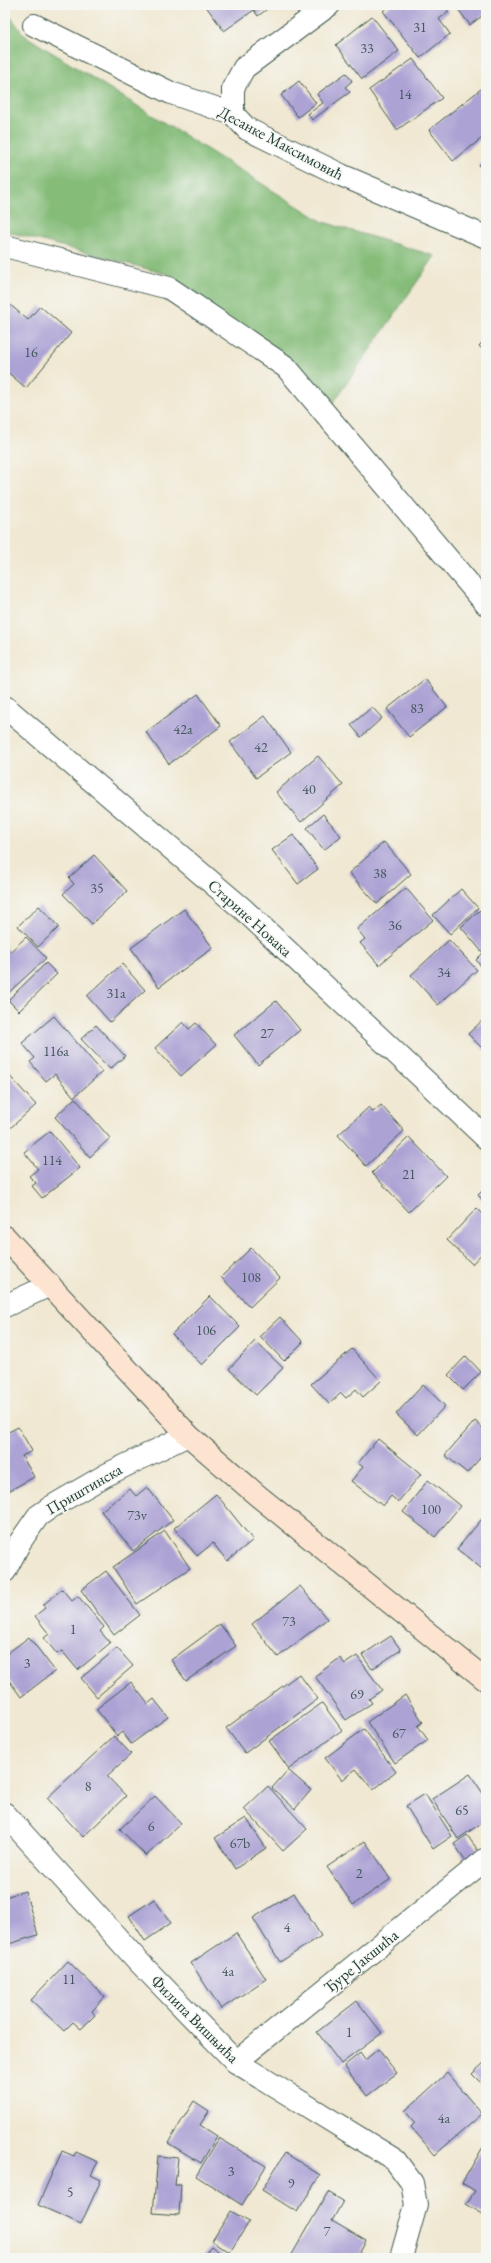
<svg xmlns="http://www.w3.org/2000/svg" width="491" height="2263" viewBox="0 0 491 2263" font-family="'EB Garamond',serif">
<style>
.forest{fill:#84bc78;stroke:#527c56}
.building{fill:#aca2d4}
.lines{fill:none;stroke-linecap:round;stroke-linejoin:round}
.minor-casing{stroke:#3e574c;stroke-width:24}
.secondary-casing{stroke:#3e574c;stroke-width:24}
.minor{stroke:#fff;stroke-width:22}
.secondary{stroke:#fde4d0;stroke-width:22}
.labels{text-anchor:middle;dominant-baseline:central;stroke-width:3;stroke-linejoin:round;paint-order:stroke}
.number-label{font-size:14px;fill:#42565c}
.street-label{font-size:16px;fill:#1f3d34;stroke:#f6f6f2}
</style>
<rect width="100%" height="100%" fill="#f6f6f2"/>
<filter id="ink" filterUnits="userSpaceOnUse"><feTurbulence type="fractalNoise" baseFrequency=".025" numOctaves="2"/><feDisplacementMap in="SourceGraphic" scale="8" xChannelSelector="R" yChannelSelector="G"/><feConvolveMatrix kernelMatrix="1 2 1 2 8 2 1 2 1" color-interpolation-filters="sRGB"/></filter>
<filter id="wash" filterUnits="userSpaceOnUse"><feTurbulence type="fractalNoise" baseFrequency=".012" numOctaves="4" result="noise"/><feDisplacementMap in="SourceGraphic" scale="16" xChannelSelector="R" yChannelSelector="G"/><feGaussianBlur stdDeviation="0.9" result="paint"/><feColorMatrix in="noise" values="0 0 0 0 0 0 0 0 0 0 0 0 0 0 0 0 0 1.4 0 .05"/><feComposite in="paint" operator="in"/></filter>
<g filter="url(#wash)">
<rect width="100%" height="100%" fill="#f0e8d2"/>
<path class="forest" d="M5,9L24,35L323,222L435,256L326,413L170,275L5,231Z"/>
<g id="blocks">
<g class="building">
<path d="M205,5H271V6L258,16L254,10L224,31Z"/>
<path d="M391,5H443L449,12L439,19L450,34L420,58L383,11Z"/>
<path d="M455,5H486V13L470,25Z"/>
<path d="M372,16L399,51L362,79L336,45Z"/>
<path d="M413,59L442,98L397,130L369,90Z"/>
<path d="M346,73L352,81L345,87L350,92L312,120L308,114L323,103L317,94Z"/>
<path d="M299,81L316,103L298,117L281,95Z"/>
<path d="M486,85V135L453,161L429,130Z"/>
<path d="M486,159V174L479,165Z"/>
<path d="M8,303L28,320L40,306L71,333L26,388L5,370V307Z"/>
<path d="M486,338V353L479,346Z"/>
<path d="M425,679L447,707L409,737L387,709Z"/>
<path d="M198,694L221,726L169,764L146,732Z"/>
<path d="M372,707L382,718L361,737L351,725Z"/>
<path d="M265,716L291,752L256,778L230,742Z"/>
<path d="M318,756L343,785L301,822L276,792Z"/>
<path d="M323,814L341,836L324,850L307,828Z"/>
<path d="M293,835L318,869L298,884L272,850Z"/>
<path d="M384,842L411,874L377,904L349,873Z"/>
<path d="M94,855L127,891L92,924L63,894L74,884L69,878Z"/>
<path d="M406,888L433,920L379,965L360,943L365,939L357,929Z"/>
<path d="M461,889L478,908L450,934L433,915Z"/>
<path d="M39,906L59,927L38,947L18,926Z"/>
<path d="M184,909L213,948L159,987L131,948Z"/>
<path d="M480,910L486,917V972L476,960L483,953L461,927Z"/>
<path d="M26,937L46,958L5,996V947L10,952Z"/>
<path d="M449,940L477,970L438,1005L411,975Z"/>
<path d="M46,963L57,974L19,1011L8,1000Z"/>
<path d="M122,964L145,990L110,1022L87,996Z"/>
<path d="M276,1001L300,1030L258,1065L234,1035Z"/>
<path d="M54,1016L102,1072L74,1097L55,1074L46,1081L30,1062L35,1058L22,1043Z"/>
<path d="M486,1017V1052L468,1034Z"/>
<path d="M183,1022L189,1029L196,1023L216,1045L181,1076L155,1048Z"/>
<path d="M96,1025L125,1056L110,1069L81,1039Z"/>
<path d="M5,1071L36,1105L7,1131L5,1129Z"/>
<path d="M75,1098L110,1138L90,1157L55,1117Z"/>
<path d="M381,1105L404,1131L366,1166L338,1135L369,1107L373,1112Z"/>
<path d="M50,1131L80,1168L42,1198L32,1186L36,1183L29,1176L38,1169L24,1152Z"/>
<path d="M409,1137L446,1176L409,1212L372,1173Z"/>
<path d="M486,1187V1204L478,1195Z"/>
<path d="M477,1208L486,1217V1249L472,1264L447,1240Z"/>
<path d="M251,1248L280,1278L250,1307L221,1277Z"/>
<path d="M210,1296L240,1327L202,1365L172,1334Z"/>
<path d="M280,1317L303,1342L284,1361L260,1336Z"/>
<path d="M255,1341L283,1368L256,1395L229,1369Z"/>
<path d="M352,1349L381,1381L363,1397L356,1389L346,1398L341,1393L329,1404L311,1384Z"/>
<path d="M466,1356L481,1372L463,1390L448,1375Z"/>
<path d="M423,1385L445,1406L418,1435L396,1414Z"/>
<path d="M475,1421L486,1431V1461L481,1457L467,1473L445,1455Z"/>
<path d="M18,1427L32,1451L22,1456L34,1477L5,1493V1434Z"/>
<path d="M378,1439L421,1474L398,1502L391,1496L383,1506L351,1481L363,1467L358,1463Z"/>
<path d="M428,1480L460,1506L435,1537L403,1512Z"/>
<path d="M147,1487L173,1520L133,1551L101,1511L130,1489L136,1496Z"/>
<path d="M216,1494L253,1540L227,1561L213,1543L197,1556L174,1528Z"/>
<path d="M486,1514V1572L457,1549Z"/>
<path d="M165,1531L190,1568L137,1604L113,1567Z"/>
<path d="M106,1571L140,1615L114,1635L81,1590Z"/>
<path d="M300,1586L327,1619L278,1657L252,1624Z"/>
<path d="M62,1589L72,1601L78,1596L104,1627L100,1631L110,1643L78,1670L62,1651L57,1654L44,1638L49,1634L35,1616L45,1608L43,1605Z"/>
<path d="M220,1624L236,1646L186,1681L171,1660Z"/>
<path d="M391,1636L401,1650L372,1669L362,1655Z"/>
<path d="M29,1637L55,1671L21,1697L5,1675V1655Z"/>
<path d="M117,1648L133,1666L97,1697L81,1678Z"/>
<path d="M357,1656L382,1690L369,1699L372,1703L346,1720L315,1676L340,1658L345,1664Z"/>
<path d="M299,1674L318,1699L245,1753L226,1728Z"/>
<path d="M131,1682L148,1704L154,1699L168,1717L131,1744L122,1732L117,1736L96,1709Z"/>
<path d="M405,1695L423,1722L418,1726L428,1740L395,1763L367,1722Z"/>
<path d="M322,1703L342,1730L289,1769L269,1741Z"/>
<path d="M364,1729L396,1772L373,1790L356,1769L342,1780L325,1758Z"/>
<path d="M114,1736L131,1754L107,1776L126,1796L83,1837L47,1798Z"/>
<path d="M288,1770L311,1790L295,1809L272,1788Z"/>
<path d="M470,1774L486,1798V1820L458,1839L432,1799Z"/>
<path d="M268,1786L307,1829L283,1851L244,1809Z"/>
<path d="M425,1794L452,1836L433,1849L406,1806Z"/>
<path d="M155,1796L181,1823L146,1856L120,1829Z"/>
<path d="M246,1818L266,1848L235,1869L215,1838Z"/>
<path d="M467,1835L482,1856L469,1865L454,1844Z"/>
<path d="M365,1841L391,1879L353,1905L327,1867Z"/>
<path d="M25,1891L38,1935L9,1944L5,1931V1897Z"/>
<path d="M294,1893L321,1936L280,1962L253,1918Z"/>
<path d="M154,1899L171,1923L145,1941L129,1916Z"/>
<path d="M236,1933L266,1979L221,2009L191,1963Z"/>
<path d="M68,1961L105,1997L92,2011L95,2015L81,2029L73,2022L64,2031L31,2000Z"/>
<path d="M357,2001L382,2033L341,2064L317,2032Z"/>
<path d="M378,2049L397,2073L367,2096L344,2066L360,2053L365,2060Z"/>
<path d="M486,2061V2088L472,2074Z"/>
<path d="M447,2073L482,2114L435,2155L411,2127L415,2123L405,2111Z"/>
<path d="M194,2101L209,2111L200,2125L217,2136L201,2163L168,2143Z"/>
<path d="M219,2138L266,2166L242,2205L196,2176Z"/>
<path d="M483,2147L486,2149V2216L466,2204L475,2191L462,2183Z"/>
<path d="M62,2151L74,2156L76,2152L98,2162L91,2175L101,2180L81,2224L38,2205Z"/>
<path d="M285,2153L320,2175L297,2212L262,2190Z"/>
<path d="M158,2156L178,2158L175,2185H181L179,2215L153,2213Z"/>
<path d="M328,2192L343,2201L332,2221L366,2241L357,2258H290Z"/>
<path d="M231,2211L249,2222L230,2252L212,2241Z"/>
<path d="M211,2246L224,2256L223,2258H202Z"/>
</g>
</g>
</g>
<g filter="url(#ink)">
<use href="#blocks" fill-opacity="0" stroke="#3e574c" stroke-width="1"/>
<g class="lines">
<g class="minor-casing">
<g id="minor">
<path d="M34,25L171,93L233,114L247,129L341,175L486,237"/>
<path d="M233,114V88L244,68L329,5"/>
<path d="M5,246L169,288L286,367L486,604"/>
<path d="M5,707L244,910L486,1138"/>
<path d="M5,1306L50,1285"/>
<path d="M5,1571L20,1542L38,1516L51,1507L106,1475L188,1435"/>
<path d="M5,1814L139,1962L236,2062L395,2160L412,2183L416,2205L401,2258"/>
<path d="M236,2062L486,1859"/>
</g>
</g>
<g class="secondary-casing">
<path id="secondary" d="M5,1237L188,1435L257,1495L486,1680"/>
</g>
<use href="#minor" class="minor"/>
<use href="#secondary" class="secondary"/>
</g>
</g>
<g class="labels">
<g class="number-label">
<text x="420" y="27">31</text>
<text x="367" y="48">33</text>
<text x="405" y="94">14</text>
<text x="31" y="352">16</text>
<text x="417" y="708">83</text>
<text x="183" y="729">42a</text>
<text x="261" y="747">42</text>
<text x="309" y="789">40</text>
<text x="380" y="873">38</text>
<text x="97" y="888">35</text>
<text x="395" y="925">36</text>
<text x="444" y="972">34</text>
<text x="116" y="993">31a</text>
<text x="267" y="1033">27</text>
<text x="56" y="1051">116a</text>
<text x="52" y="1160">114</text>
<text x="409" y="1174">21</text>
<text x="251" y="1277">108</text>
<text x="206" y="1330">106</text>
<text x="431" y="1509">100</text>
<text x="137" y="1515">73v</text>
<text x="289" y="1621">73</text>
<text x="73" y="1629">1</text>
<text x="27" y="1663">3</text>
<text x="357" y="1694">69</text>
<text x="399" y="1733">67</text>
<text x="88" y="1786">8</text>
<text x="462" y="1810">65</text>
<text x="151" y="1826">6</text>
<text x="240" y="1843">67b</text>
<text x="359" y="1873">2</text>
<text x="287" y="1927">4</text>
<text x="228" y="1971">4a</text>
<text x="69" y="1979">11</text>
<text x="349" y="2032">1</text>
<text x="444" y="2118">4a</text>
<text x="231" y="2171">3</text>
<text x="291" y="2183">9</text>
<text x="70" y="2192">5</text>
<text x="327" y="2231">7</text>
</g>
<g class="street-label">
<text transform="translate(281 143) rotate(28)">Десанке Максимовић</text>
<text transform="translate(250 918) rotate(42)">Старине Новака</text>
<text transform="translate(84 1489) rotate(-30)">Приштинска</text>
<text transform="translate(361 1961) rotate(-39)">Ђуре Јакшића</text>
<text transform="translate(195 2019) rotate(45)">Филипа Вишњића</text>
</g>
</g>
<rect width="491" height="2263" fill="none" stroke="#f6f6f2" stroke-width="20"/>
</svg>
